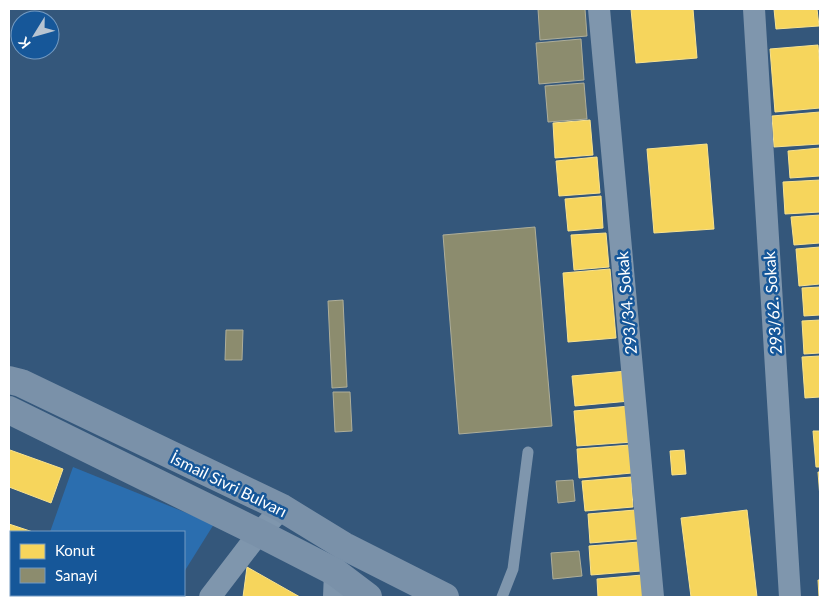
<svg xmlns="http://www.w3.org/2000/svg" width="829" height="606" viewBox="0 0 829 606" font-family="Lato,sans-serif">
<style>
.green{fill:#2b6eaf}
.homes{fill:#f6d55c;stroke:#f9e28d}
.industry{fill:#8c8c6e;stroke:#aeae9a}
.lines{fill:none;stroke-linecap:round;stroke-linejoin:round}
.service{stroke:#7f96ad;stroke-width:11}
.minor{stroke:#7f96ad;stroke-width:22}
.secondary{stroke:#7a91a9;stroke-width:28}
.labels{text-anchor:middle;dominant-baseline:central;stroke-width:5;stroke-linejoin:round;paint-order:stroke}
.street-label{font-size:16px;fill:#fff;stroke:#165799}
</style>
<rect width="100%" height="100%" fill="#34577b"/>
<g class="green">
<path d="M73,467L214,524L184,572V532H50Z"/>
<path d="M29,595H170L169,597H28Z"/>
</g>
<g class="homes">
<path d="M631,9H693L697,58L636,63Z"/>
<path d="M774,9H817L819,26L776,29Z"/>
<path d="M818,45L820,69V108L775,112L770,49Z"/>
<path d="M820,112V144L774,147L772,116Z"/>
<path d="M590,120L593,155L555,158L553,123Z"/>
<path d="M707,144L714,229L654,233L647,149Z"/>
<path d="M820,148V176L790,178L788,151Z"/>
<path d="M597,157L600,193L559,196L556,161Z"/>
<path d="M820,180V212L785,214L783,182Z"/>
<path d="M601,196L603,228L568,231L565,199Z"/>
<path d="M820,215V243L794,245L791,217Z"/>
<path d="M606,233L609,267L574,270L571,235Z"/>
<path d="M820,247V284L799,286L796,249Z"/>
<path d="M610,269L616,338L568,342L563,273Z"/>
<path d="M820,287V315L804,316L802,288Z"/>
<path d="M820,320V353L804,354L802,321Z"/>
<path d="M820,356V397L805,398L802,357Z"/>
<path d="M627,371L630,401L575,406L572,376Z"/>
<path d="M630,406L633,442L577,446L574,411Z"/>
<path d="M813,431H820V467H816Z"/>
<path d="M630,445L632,473L579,478L577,449Z"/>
<path d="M10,450L63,469L51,503L9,487V455Z"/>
<path d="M684,450L686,474L672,475L670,451Z"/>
<path d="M818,472H820V498Z"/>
<path d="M631,477L633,507L585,511L582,481Z"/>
<path d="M635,510L638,539L590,543L588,514Z"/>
<path d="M747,510L757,597H691L681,518Z"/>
<path d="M9,524L33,532H11V555H9Z"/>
<path d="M639,542L641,571L591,575L589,546Z"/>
<path d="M9,558L11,559V590L9,589Z"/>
<path d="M247,567L300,597H243Z"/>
<path d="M642,575L644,597H598L597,579Z"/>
<path d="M818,580H820V597H819Z"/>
</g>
<g class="industry">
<path d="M538,9H585L587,36L540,40Z"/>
<path d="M581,39L584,80L539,84L536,43Z"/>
<path d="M584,83L587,119L548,122L545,86Z"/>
<path d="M535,227L552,426L459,434L443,235Z"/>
<path d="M343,300L347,387L332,388L328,301Z"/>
<path d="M226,330H243L242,360H225Z"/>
<path d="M333,392H350L352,431L335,432Z"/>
<path d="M573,480L575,501L558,503L556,481Z"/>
<path d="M579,551L582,576L553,579L551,553Z"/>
</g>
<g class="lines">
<path class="service" d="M502,597L513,569L528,452"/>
<g class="minor">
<path d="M599,9L653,597"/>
<path d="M754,9L790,597"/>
<path d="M210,597L259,533L282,508"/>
<path d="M334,597L335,572"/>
</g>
<g class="secondary">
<path d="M9,380L21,383L282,508L344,546L445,597"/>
<path d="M9,410L259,533L335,572L368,597"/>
</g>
</g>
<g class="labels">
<g class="street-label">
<text transform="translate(626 303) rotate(-95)">293/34. Sokak</text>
<text transform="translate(772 303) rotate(-94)">293/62. Sokak</text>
<text transform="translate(229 484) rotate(26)">İsmail Sivri Bulvarı</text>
</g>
</g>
<rect width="829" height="606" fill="none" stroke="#ffffff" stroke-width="20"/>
<rect x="10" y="531" width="175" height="65" fill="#165799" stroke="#739ac2"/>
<rect x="20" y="544" width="25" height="15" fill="#f6d55c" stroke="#739ac2"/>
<text x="55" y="556" font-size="15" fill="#ffffff">Konut</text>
<rect x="20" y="568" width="25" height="15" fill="#8c8c6e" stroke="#739ac2"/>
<text x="55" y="581" font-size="15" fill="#ffffff">Sanayi</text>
<g transform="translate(35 35) rotate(233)"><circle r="24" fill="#165799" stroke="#739ac2"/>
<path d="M0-4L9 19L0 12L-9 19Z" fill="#b8c4d1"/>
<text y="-8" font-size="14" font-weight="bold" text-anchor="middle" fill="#ffffff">K</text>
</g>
</svg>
